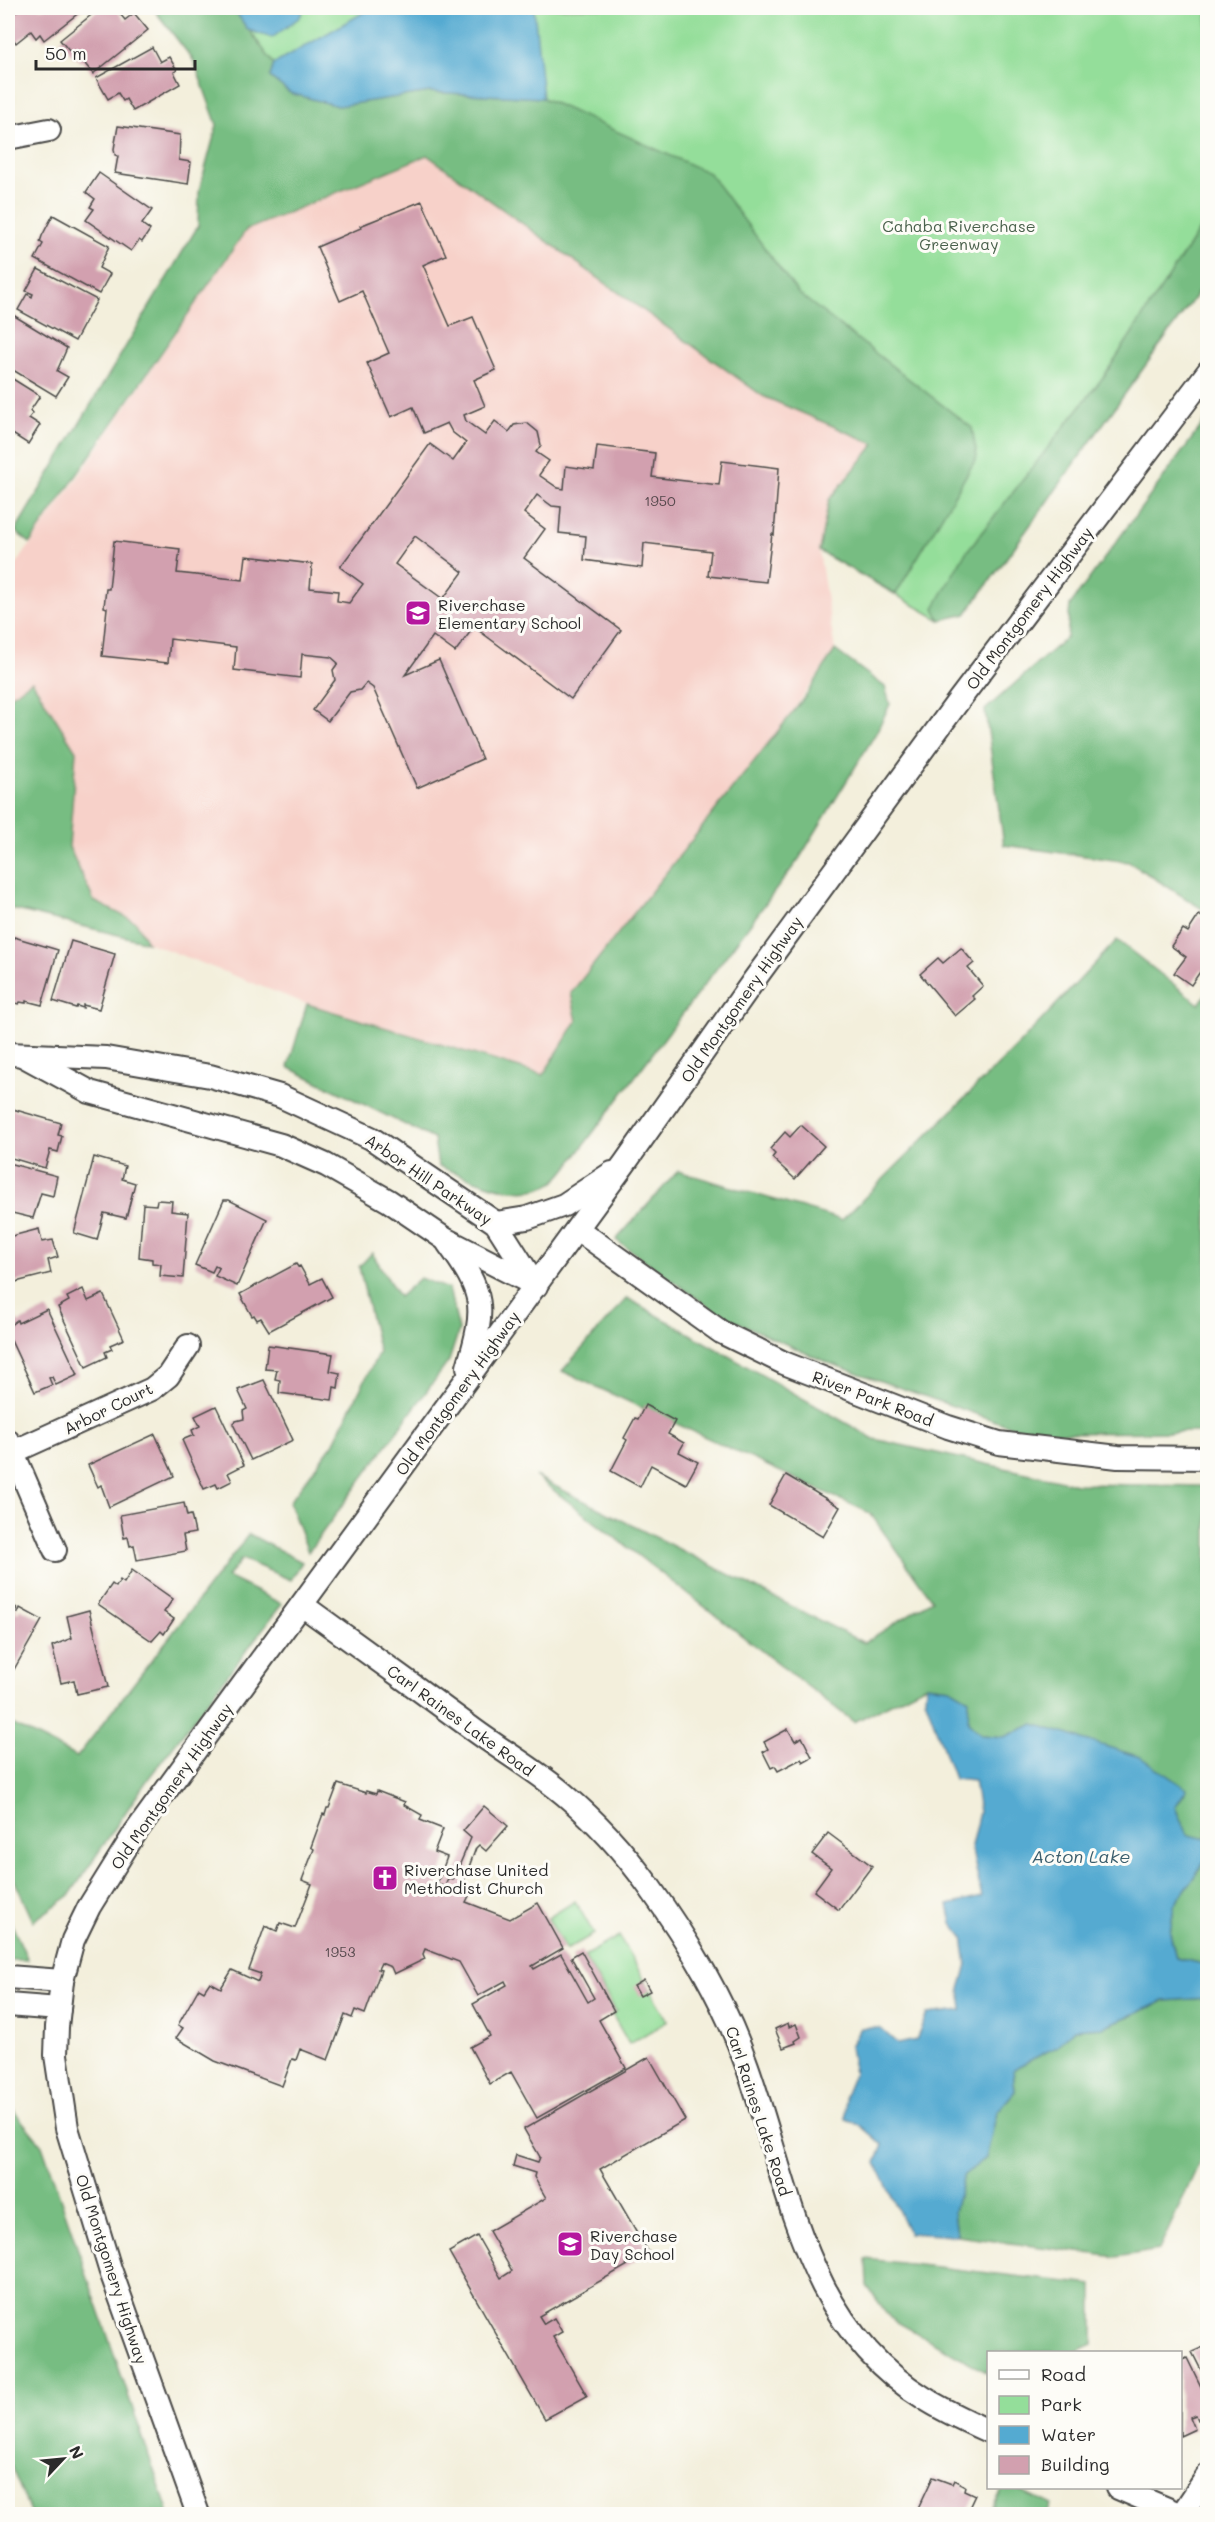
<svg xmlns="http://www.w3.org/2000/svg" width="1215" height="2522" viewBox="0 0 1215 2522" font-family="Mali,sans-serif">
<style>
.built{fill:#f7d1c9}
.green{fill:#94de9a;stroke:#608462;stroke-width:1.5}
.forest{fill:#77bd82;stroke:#517456;stroke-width:1.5}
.water{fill:#54aad1;stroke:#406a7e;stroke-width:1.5}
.building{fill:#d2a0af;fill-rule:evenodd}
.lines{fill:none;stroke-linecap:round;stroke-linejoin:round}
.minor-casing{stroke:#494846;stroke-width:26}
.minor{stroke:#fff;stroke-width:22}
.labels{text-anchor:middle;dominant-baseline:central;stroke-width:6;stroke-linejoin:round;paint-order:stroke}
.number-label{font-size:14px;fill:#55484c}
.park-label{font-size:16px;fill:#4a614c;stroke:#fdfcf7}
.poi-label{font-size:16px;fill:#2b2b2b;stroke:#fdfcf7;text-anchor:start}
.street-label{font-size:16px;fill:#2b2b2b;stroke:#fdfcf7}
.water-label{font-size:18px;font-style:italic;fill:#3b5e6d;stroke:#fdfcf7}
</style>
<rect width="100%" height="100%" fill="#fdfcf7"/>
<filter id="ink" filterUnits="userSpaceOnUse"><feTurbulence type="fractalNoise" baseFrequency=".0167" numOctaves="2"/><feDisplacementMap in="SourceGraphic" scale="12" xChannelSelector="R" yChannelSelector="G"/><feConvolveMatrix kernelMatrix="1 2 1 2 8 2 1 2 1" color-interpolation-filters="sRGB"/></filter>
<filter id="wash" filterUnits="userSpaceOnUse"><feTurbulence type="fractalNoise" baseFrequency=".008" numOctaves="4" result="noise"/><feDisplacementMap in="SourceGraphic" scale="24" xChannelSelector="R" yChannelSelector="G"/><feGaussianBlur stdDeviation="1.35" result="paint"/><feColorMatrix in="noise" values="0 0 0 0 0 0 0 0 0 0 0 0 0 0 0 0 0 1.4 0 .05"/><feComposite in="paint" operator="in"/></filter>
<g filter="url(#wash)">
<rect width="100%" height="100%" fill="#f3efdc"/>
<path class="built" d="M427,155L763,396L875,445L829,500L819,551L835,650L577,1021L543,1075L307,1004L147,942L136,922L94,901L69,847L76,751L33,681L8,698V576L86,466L246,230Z"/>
<g class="green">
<path d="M153,8H1207V280L966,614L940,620L819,551L829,500L875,444L763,396L427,155L194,61Z"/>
<path d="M575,1901L594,1934L566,1950L548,1918Z"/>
<path d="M619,1936L668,2021L629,2044L612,2014L616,2011L584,1956Z"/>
</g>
<g class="forest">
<path d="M153,8H233L274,64L270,77L290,93L338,106L430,92L543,98L709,173L798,293L972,428L977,457L896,594L819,551L829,500L875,444L763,396L427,155L246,230L30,543L15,531L198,226L199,191L217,125L194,61Z"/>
<path d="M1207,218V280L966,614L940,620L934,608L964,555L1104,376Z"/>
<path d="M1207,418L1208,912H1207L1129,862L1004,845L985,710L1067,637L1070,605Z"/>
<path d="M835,650L885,687L890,704L876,733L799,859L589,1138C581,1149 563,1175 554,1182C520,1205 471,1177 438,1166L434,1139L288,1067L307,1004L543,1075L577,1021L571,993L808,693Z"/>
<path d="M32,681L76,751L69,847L94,901L136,922L147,942L8,908V698Z"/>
<path d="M1117,940L1199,1004L1207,993V1432L1030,1433L826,1362L719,1314L616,1240L678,1171L842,1220L1021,1042Z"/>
<path d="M372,1253L399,1297L420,1278L449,1289L459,1330L449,1361L308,1552L289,1502L333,1444L379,1352L359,1267Z"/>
<path d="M627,1298L874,1439L1076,1484L1207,1486V1839L1187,1835L1175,1807L1187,1789L1034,1724L1004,1737L982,1735L968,1722L950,1688L926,1685L854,1722L535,1476L864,1643L932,1600L870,1513L562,1371Z"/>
<path d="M249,1534L302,1562L291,1580L242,1559L227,1577L282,1604L148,1779L69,1896L33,1921L8,1866V1722L77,1757Z"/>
<path d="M1207,1858V1965L1176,1958L1170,1933L1174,1906Z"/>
<path d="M8,1916L28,1960H8Z"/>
<path d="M1207,1998V2146L1159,2250L1116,2257L957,2236L954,2211L964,2174L986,2158L997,2112L1015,2091L1013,2069L1058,2046L1074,2029L1103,2027L1164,2001Z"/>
<path d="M8,2104L42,2145L169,2514H31L8,2459Z"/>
<path d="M866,2259L1093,2285V2344L1075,2352H988V2373L890,2318L867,2286Z"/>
<path d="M1003,2488H1016L1051,2505L1047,2514H988Z"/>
</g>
<g class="water">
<path d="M233,8H304L300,17L272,38L248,30Z"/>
<path d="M371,8H534L543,98L430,92L338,106L290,93L270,77L274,64Z"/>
<path d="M926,1685L950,1688L969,1699L968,1722L982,1735L1004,1737L1034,1724L1140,1757L1187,1789L1175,1807L1187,1835L1207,1839V1858L1174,1906L1170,1933L1176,1958L1207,1965V1998L1164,2001L1103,2027L1074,2029L1058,2046L1013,2069L1015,2091L997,2112L986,2158L964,2175L954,2211L957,2236L909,2233L876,2163L883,2145L858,2124L846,2119L845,2096L854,2074L850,2046L861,2028H880L898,2044L916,2040L927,2014L962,2010L960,1989L967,1965L963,1937L952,1923L948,1905L982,1897L971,1846L979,1812L974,1781L954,1779L925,1698Z"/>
</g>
<g id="blocks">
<g class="building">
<path d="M21,8H85L44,40L40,34L36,38L31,31L16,43L8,32V18Z"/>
<path d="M100,8H115L125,20L134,13L148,30L93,74L82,60L80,62L76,57L75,58L60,40Z"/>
<path d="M152,47L160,62L169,57L177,70L174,72L180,84L133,111L126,99L123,101L118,93L108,99L96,78Z"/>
<path d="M118,126L180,135L179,160L191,162L188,184L115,173L118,156L115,155L114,149Z"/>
<path d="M99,173L152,210L142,224L150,230L142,242L139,240L131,251L86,220L94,209L90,207L95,199L86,192Z"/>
<path d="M422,201L446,255L423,265L450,326L473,317L496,370L474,380L485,406L464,415L466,421L485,435L495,421L509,432L514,425L527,423L538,432L541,445L536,452L549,461L539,475L558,488L564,489L566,466L594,470L597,446L655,453L652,477L719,485L722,461L779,468L774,535L772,534L766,582L708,576L711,551L644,543L642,568L584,560L586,536L559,533L561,507L552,506L537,495L524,513L545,529L524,558L621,630L571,699L474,627L455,652L433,636L405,675L439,660L482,759L417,788L373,688L366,683L360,690L350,692L328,721L313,710L335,680L333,670L338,663L331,657L302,654L300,678L234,670L236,647L170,639L168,663L102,656L107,608L104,607L106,589H109L114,541L180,549L177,573L243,580L246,556L312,564L310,588L338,591L337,601L349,603L363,584L340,567L361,539L430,444L453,461L466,443L452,432L447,423L424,433L413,407L391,417L367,363L389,353L362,291L340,301L317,247L361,228L360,226ZM415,536L463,572L443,599L395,564Z"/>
<path d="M53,215L109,246L99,268L110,274L99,294L35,259L43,244L40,242L42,236Z"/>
<path d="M38,269L97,300L75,341L18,310L27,294L32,297L33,294L26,291Z"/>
<path d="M13,315L67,348L57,371L68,377L56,396L8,367V325Z"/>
<path d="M8,376L40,396L30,411L33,413L29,418L40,425L28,444L8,431Z"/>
<path d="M1199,915L1208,921V972L1202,969L1191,985L1174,973L1186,957L1171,946L1183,929L1188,932Z"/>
<path d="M14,937L58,950L42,1005L26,1001V1003L20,1002L19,1004L8,1001V959Z"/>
<path d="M71,941L115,954L99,1009L83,1005V1008L77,1006L76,1008L53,1001Z"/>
<path d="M961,948L974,963L968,968L983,986L972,996L975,999L955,1016L920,974L938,958L943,963Z"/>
<path d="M9,1108L61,1123L58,1135L62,1136L58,1152L50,1150L45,1168L8,1157Z"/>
<path d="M801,1125L824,1146L795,1179L772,1158L775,1154L770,1149L785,1132L790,1137Z"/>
<path d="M94,1157L125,1166L122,1179L135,1183L126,1218L104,1213L97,1240L74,1233Z"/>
<path d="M8,1163L57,1176L53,1196L41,1193L33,1218L8,1212Z"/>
<path d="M157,1200L172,1201L171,1211L188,1213L183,1278L160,1276L161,1264L152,1263V1259L139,1257L143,1204L156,1205Z"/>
<path d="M224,1200H229L267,1219L237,1286L215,1276L219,1268L215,1266L212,1272L195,1265Z"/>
<path d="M39,1229L42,1242L53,1240L58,1257L48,1260L51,1273L8,1284V1237Z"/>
<path d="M296,1264L298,1267L300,1266L310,1284L322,1278L332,1297L269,1331L261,1318L257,1320L254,1315L252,1316L240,1294Z"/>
<path d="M83,1289L88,1301L103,1294L124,1339L110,1345L112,1349L105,1352L107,1357L86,1367L58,1307L69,1301L67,1297Z"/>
<path d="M47,1309L78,1375L56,1385L52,1377L49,1378L52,1385L35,1392L8,1334V1327L17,1320L18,1323Z"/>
<path d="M268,1345L333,1354L330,1371L340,1373L338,1388L334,1387L332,1400L279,1393L280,1380L275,1379L277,1370L265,1369Z"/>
<path d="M264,1380L293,1440L251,1460L233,1424L236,1421L244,1419L243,1411L247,1409L238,1390Z"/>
<path d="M645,1405L675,1421L668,1434L684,1443L679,1452L698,1462L686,1484L651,1465L640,1487L611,1471L627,1440L624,1438L635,1418L638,1419Z"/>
<path d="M216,1406L244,1465L228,1473L232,1481L218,1488L216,1484L204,1489L182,1440L194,1435L192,1430L200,1426L195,1416Z"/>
<path d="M155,1434L174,1476L109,1507L101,1485L98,1487L88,1465Z"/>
<path d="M786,1475L840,1507L823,1537L769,1505Z"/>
<path d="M184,1503L187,1516L191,1515L195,1533L183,1535L186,1551L137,1560L134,1545L130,1546L128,1537L124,1538L120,1515Z"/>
<path d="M132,1570L173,1599L164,1612L174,1619L164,1634L161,1631L152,1641L98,1604L112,1584L116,1587L120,1580L124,1583Z"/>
<path d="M8,1603L17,1608L15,1611L18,1613L20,1608L42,1620L8,1680Z"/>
<path d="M89,1610L108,1687L77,1694L74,1680L61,1683L52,1646L72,1638L67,1616Z"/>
<path d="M788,1729L795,1741L802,1737L812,1757L803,1762L801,1759L778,1771L775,1766L771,1768L763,1752L768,1749L764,1742Z"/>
<path d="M338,1784L366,1793V1791L376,1794L377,1791L405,1802L404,1805L422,1815L420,1820L443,1829L434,1852L447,1857L436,1887L439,1888L440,1885L445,1887L448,1878L453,1880L471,1838L463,1831L484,1806L508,1826L486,1851L479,1845L476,1848L463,1883L468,1885L464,1894L469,1896L466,1902L510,1919L538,1903L563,1948L532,1966L534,1969L561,1954L588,2002L594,1998L571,1957L581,1951L614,2011L599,2020L626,2068L537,2118L511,2072L490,2084L470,2047L490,2036L473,2004L507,1985L505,1981L478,1996L459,1962L425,1949L423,1954L425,1959L394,1974L391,1967L381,1963L378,1969L381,1970L365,2014L355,2010L352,2018L345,2015L328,2060L300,2049L296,2060L292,2059L282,2086L215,2061L176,2038L183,2028L178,2025L199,1988L204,1991L210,1982L221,1988L232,1970L258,1982L261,1974L249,1970L265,1926L277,1931L280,1923L295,1928L312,1884L302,1880L314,1849L311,1847L323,1814L325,1815L327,1808H329Z"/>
<path d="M828,1833L872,1866L839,1910L814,1891L831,1868L812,1854Z"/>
<path d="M644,1980L650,1991L640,1996L634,1986Z"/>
<path d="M788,2023L789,2027L796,2024L801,2037L795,2041L796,2043L783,2048L775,2029Z"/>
<path d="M649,2057L685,2120L600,2169L649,2253L539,2316L544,2324L554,2318L562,2332L553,2337L587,2396L545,2419L449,2252L477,2236L501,2278L512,2271L489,2231L546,2198L534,2177L535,2173L513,2166L516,2155L538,2162L540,2157L524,2129Z"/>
<path d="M1208,2345V2384L1192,2352Z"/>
<path d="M1187,2358L1208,2401V2415L1198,2420L1196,2415L1190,2417L1195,2429L1180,2436V2361Z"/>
<path d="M933,2477L952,2484L954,2480L965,2486L964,2490L975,2495L966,2514H931L918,2509Z"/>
</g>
</g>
</g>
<g filter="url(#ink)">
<use href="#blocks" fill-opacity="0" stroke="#494846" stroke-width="1.5"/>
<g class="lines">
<g class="minor-casing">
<g id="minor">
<path d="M8,138L49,130"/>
<path d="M8,1054L106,1058L210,1076L280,1096L371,1138L496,1223L536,1286"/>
<path d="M24,1056L90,1092L281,1145L326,1165L389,1201L445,1239L535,1285"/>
<path d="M496,1223L527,1218L564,1205L612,1173"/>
<path d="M577,1229L721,1332L784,1363L948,1427L999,1443L1118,1457L1208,1458"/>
<path d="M448,1243C485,1294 486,1307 468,1367"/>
<path d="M8,1441L55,1550"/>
<path d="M13,1452L152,1389L168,1376L188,1346"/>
<path d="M302,1605C359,1646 417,1688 474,1730C504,1752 537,1771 565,1795C596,1821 625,1853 648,1885C689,1942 724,2000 747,2066C790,2187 804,2324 924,2398C944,2411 966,2421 988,2431"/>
<path d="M8,1977L62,1981"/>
<path d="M8,2005L59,2009"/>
<path d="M1118,2488L1179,2514"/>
<path d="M198,2514L110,2269L67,2128L56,2055L57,2027L62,1981L73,1940L89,1907L135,1833L234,1697L625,1163L754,980L959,700L1208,372"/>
<path d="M1182,2514L1208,2475"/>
</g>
</g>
<use href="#minor" class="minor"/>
</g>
</g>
<defs>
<g id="school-square" transform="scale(1.35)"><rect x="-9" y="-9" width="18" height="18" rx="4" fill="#b5179e" stroke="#fdfcf7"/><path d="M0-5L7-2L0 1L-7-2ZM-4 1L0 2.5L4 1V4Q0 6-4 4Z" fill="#fff"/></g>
<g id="church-square" transform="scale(1.35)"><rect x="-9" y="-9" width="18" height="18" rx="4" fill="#b5179e" stroke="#fdfcf7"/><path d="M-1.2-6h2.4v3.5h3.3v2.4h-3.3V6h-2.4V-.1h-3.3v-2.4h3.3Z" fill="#fff"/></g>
</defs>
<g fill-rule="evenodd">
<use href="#school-square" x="418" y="613"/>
<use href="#church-square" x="385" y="1878"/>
<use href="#school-square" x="570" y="2244"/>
</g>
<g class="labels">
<g class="number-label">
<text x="660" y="500">1950</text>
<text x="340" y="1951">1953</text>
</g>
<g class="park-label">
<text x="959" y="225">Cahaba Riverchase<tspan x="959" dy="18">Greenway</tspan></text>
</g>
<g class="poi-label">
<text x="438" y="604">Riverchase<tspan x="438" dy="18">Elementary School</tspan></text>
<text x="404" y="1869">Riverchase United<tspan x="404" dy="18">Methodist Church</tspan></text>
<text x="590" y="2235">Riverchase<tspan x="590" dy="18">Day School</tspan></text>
</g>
<g class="street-label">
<text transform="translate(1029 608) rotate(-53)">Old Montgomery Highway</text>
<text transform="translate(741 999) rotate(-55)">Old Montgomery Highway</text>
<text transform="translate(429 1179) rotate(34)">Arbor Hill Parkway</text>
<text transform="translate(457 1393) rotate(-54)">Old Montgomery Highway</text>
<text transform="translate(873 1398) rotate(21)">River Park Road</text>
<text transform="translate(108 1408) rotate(-26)">Arbor Court</text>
<text transform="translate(461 1720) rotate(36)">Carl Raines Lake Road</text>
<text transform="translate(171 1786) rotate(-55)">Old Montgomery Highway</text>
<text transform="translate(759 2111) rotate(72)">Carl Raines Lake Road</text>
<text transform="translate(112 2269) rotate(72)">Old Montgomery Highway</text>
</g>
<g class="water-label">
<text x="1081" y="1856">Acton Lake</text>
</g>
</g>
<rect width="1215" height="2522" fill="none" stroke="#fdfcf7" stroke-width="30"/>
<rect x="987" y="2351" width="195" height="138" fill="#fdfcf7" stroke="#a9a8a5" stroke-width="1.5"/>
<rect x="999" y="2370" width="30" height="9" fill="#ffffff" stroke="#a9a8a5" stroke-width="1.5"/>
<text x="1041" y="2381" font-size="18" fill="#2b2b2b">Road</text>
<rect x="999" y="2396" width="30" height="18" fill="#94de9a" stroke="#a9a8a5" stroke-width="1.5"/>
<text x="1041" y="2411" font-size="18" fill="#2b2b2b">Park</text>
<rect x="999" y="2426" width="30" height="18" fill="#54aad1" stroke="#a9a8a5" stroke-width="1.5"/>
<text x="1041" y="2441" font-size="18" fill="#2b2b2b">Water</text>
<rect x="999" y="2456" width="30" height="18" fill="#d2a0af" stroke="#a9a8a5" stroke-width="1.5"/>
<text x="1041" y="2471" font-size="18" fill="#2b2b2b">Building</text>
<g transform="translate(63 2459) rotate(64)" stroke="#fdfcf7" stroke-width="4.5" paint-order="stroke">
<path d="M0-4.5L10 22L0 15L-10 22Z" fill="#2b2b2b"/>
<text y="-9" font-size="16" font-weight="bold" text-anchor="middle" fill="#2b2b2b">N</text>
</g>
<path d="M36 60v9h159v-9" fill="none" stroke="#2b2b2b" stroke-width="3"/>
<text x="45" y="60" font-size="18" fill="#2b2b2b" stroke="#fdfcf7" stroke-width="4.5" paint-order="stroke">50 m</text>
</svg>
